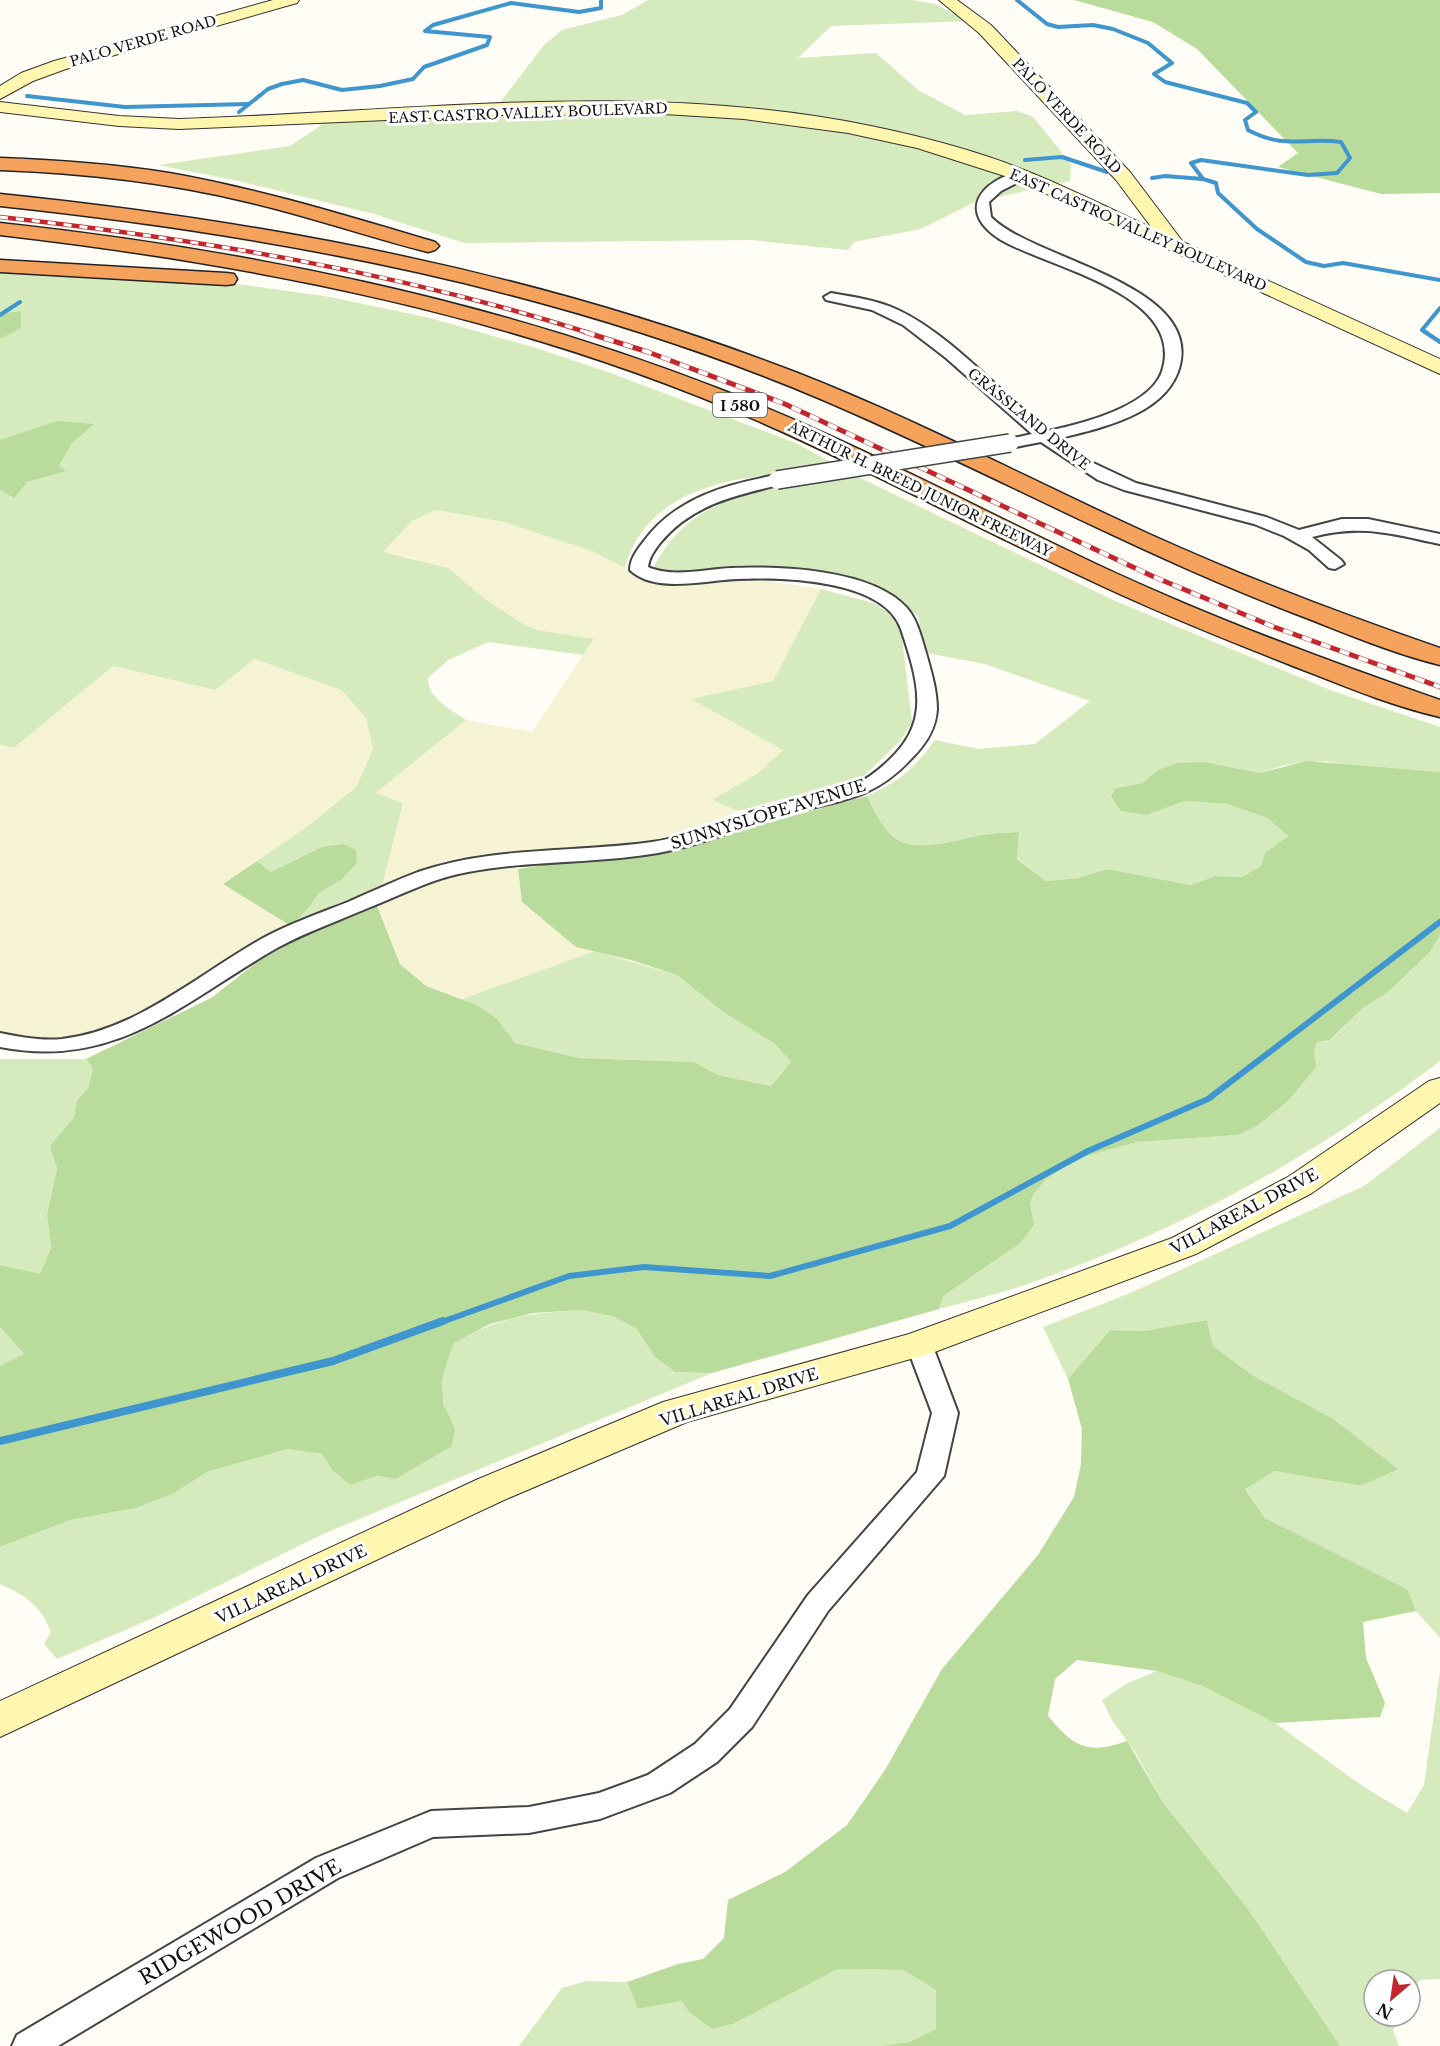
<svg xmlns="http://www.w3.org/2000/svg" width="1440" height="2046" viewBox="0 0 1440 2046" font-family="'Libre Baskerville',serif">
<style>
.farmland{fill:#f6f3d4}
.green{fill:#d5ebbd}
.forest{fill:#b9dc9c}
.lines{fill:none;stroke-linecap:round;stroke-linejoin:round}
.stream-far3{stroke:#3f96cf;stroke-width:4}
.stream-far2{stroke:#3f96cf;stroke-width:4.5}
.stream-far1{stroke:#3f96cf;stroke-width:6}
.stream{stroke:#3f96cf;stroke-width:8}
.street-casing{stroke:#444;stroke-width:4}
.secondary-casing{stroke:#333;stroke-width:2}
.highway-casing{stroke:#222;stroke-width:3}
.street{fill:#fff;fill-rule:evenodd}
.secondary{fill:#fff6b0;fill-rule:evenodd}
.highway{fill:#f5a25d;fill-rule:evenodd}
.rail-far1-casing{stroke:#c4262e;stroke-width:4.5}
.rail-casing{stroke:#c4262e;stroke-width:5}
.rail-far1{stroke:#fff;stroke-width:3;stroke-dasharray:8;stroke-linecap:butt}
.rail{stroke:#fff;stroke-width:4;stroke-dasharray:10;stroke-linecap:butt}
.street-bridge-casing{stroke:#444;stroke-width:20;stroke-linecap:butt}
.street-bridge{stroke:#fff;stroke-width:17}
.labels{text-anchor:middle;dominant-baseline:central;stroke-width:6;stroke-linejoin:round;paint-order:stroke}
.far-street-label{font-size:14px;fill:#111;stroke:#fff}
.shield{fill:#fff;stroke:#585858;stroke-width:1.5}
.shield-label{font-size:15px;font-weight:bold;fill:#111}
.street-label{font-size:16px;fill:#111;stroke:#fff}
.near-street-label{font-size:20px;fill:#111;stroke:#fff}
</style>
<rect width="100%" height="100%" fill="#fffdf5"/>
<g class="farmland">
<path d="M436,510L504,522L592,551L639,576L664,581H767L821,589L773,681L692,699L784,750L757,774L712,800L738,811L695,830L640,843L516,855L522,902L575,946L595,951L462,999L426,986L400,964L377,906L403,803L375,794L466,720L532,732L594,639L538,630L523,624L414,558L383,552L412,521Z"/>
<path d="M255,659L341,690L366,718L373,749L356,787L308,826L223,884L291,926L154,1008L114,1024L70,1037L39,1039L0,1034V745L14,748L113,666L215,690Z"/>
</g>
<g class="green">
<path d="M648,0H913L935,4L969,21L831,26L798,58L876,53L918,90L965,115L1017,111L1033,117L1071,164L1070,181L975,202L921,229L854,242L848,250L751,240L464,243L374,214L239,181L158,165L290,146L332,118L496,108L544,45L562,30L622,15Z"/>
<path d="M0,270L223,282L330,297L430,318L536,348L608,372L796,443L854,475L1113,600L1330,690L1440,727V772L1360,767L1324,761L1285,765L1260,773L1205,762L1158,770L1142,783L1116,788L1147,815L1185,801L1227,804L1267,818L1288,836L1265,853L1261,866L1242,877L1215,876L1191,885L1108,869L1078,878L1046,881L1017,858L1019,832C1007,833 994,833 982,835C961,839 919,852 900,841C884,833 875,812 867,796C900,781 913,770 935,740L979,749L1035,744L1090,701L985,664L926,653L918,616L891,596L826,575L766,567L672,572L659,571L654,567C682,512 726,498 783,486L772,475C710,480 642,501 625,568L592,551L504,522L436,510L412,521L383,552L448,568L485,599L523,624L538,630L594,639L583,655L489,642L448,660L428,678C427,698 452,710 466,720L376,793L403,803L381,890L337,905L291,926L311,905L319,893L341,880L271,872L257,861L308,826L356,787L373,749L366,718L341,690L255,659L215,690L113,666L14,748L0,745V339L4,337L8,312L0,314Z"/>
<path d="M821,589L873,603L891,614L901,628L912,722L901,740L863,777L738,811L712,800L757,774L783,750L691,699L773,681Z"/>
<path d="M1440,935V1061C1315,1156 1176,1233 1027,1284C999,1294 968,1301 939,1309L942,1296L1034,1225L1030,1203L1033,1195L1046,1179L1076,1159L1137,1142L1238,1135L1257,1126L1288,1101L1315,1067L1314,1052L1317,1042L1331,1040L1362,1009L1387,993L1431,951Z"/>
<path d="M595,951L677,975L723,1012L775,1044L791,1062L771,1086L718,1075L694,1062L580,1058L515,1043L496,1019L462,999Z"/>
<path d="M0,1059H86L93,1069L88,1088L77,1100L74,1117L51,1146L57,1168L47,1215L51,1248L40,1275L0,1265Z"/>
<path d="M1440,1128V1638L1416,1611L1406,1589L1265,1518L1245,1488L1275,1471L1361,1486L1397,1469L1332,1418L1252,1375L1213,1346L1207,1320L1143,1331L1110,1330L1068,1379L1043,1327L1128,1294L1364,1186Z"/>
<path d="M581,1310L611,1316L636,1328L655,1357L675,1372L712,1373L323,1534L151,1619L57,1659L44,1644L51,1632C40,1605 27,1596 0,1584V1547L70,1520L136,1508L173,1494L207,1472L288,1449L322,1454L332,1470L350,1485L377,1476L396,1479L452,1446C455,1425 449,1423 444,1404C437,1384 446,1362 454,1343C502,1317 527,1313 581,1310Z"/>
<path d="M0,1327L25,1355L0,1366Z"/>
<path d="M1157,1671L1204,1686L1275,1723L1364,1787L1407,1813L1424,1785L1440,1671V1979L1420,1980L1410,1995V1980H1374V2016H1399L1393,2030L1399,2046H1340L1164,1804L1137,1755L1112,1720L1102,1700L1126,1684Z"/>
<path d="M838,1969L903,1970L936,1990V2029L909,2042L879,2046H519L562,1988L587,1981L627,1982L638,2009L682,2001L689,2012L713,2029L733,2024Z"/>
</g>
<g class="forest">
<path d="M1074,0H1440V193L1381,194L1278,167L1298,153L1197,49L1153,22Z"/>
<path d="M21,311V328L0,339V314Z"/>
<path d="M57,421L94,424L71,444L59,466L66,471L27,482L14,498L0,490V440Z"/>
<path d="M1307,761L1440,772V935L1431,951L1387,993L1362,1009L1330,1040L1317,1042L1314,1052L1316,1067L1288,1101L1257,1126L1238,1135L1137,1142L1076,1159L1046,1179L1033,1195L1030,1203L1034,1225L1020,1243L943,1296L939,1309L712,1373L675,1372L655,1357L636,1328L611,1316L581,1310L533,1313L490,1324L454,1343L447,1361L442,1381L443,1403L455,1429L452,1446L396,1479L377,1476L350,1485L332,1470L322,1454L288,1449L207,1472L173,1494L136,1508L70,1520L0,1547V1366L24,1354L0,1327V1265L40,1274L51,1248L47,1215L57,1168L50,1146L74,1117L77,1100L88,1088L93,1069L86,1059L211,998L256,963L296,939L340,918L377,906L400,964L426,986L477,1005L497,1019L515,1043L580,1058L694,1062L718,1075L771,1086L791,1062L775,1044L723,1012L677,975L631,960L576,947L522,902L518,869L698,841L867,796C875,812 884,833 900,841C919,852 961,839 982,835C994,833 1007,833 1019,832L1017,859L1046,881L1078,878L1108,869L1191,885L1215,876L1242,877L1261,866L1265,853L1288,836L1267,818L1227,804L1185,801L1147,815L1121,811L1111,796L1116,788L1142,783L1158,770L1177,763L1205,762L1260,773Z"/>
<path d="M343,844L356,850L357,863L341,880L319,893L311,905L291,926L223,884L257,861L271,872L322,847Z"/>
<path d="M1207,1320L1213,1346L1252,1375L1332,1418L1398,1469L1361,1486L1275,1471L1245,1489L1265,1518L1407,1589L1416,1611L1363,1622L1366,1658L1385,1703L1380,1717L1275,1723L1203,1686L1157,1671L1077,1660L1055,1679L1048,1716C1074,1747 1087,1755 1127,1741L1164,1804L1247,1908L1340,2046H879L909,2042L936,2029V1990L903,1970L838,1969L733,2024L712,2029L689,2012L682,2001L638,2009L627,1982L678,1964L703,1959L724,1938L728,1900L785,1872L847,1825L885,1770L942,1669L1038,1555L1074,1497L1081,1464L1082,1429L1068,1379L1110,1330L1143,1331Z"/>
</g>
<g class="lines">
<g class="stream-far3">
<path d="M1017,0L1047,24L1058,27L1093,25L1113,29L1148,43L1172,63L1154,74L1165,82L1247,103L1256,112L1245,120L1248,130C1286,150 1303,137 1341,142L1350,158L1337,173L1308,175L1201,160L1191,163L1203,179L1216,183L1218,193L1257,229L1306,262L1324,266L1343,263L1440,280"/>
<path d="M27,96L125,107L249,104"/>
<path d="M239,112L268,89L282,84L303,80L342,90L380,86L413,79L424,67L487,45L490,37L425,31L433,25L511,3L579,12L601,8V0"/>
<path d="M1025,160L1062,157L1107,172"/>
<path d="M1152,178L1165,176L1203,179"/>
<path d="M0,315L20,302"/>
<path d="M1427,333L1422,330L1440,308"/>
</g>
<path class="stream-far2" d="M1425,332L1440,342"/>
<path class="stream-far1" d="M439,1323L569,1276L644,1267L770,1276L950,1226L1088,1151L1208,1099L1440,922"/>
<path class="stream" d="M0,1441L333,1361L443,1321"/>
<g class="street-casing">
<g id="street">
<path d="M1021,171L1028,175L1026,178L1001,191L989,202L991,217C1031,259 1200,283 1180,365C1168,415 1100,428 1057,439L1089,461L1136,483L1266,517L1299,530L1342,519H1368L1440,534V544C1390,534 1364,524 1312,537L1341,560L1344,564L1335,569L1329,568L1309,550L1284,536L1254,524L1124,490L1098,480L1041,442L1010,448L1004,446L1002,443L1004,440L1032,434L946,358L903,325L872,310L826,300L824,297L831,293C853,297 877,300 898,310C950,334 1002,394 1048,431C1081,424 1154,406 1163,368C1183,293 1047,267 1001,240C956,212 980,181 1021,171Z"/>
<path d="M777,475L783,476L785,480L783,484C737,495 692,504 660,543C654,551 649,558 648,567C673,578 704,569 732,568C780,566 872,569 907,608C918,621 921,637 926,653C931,671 937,690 937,709C936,729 926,744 912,758C868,806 830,800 773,818C734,830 697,846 658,853C595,864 530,860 468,872C433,878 401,895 368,908C338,921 306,932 277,948C183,1002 117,1070 0,1047V1033C20,1037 41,1041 62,1039C138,1030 200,973 265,937C291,923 320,913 348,902C371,892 394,881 418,872C493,846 574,853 652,842C693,836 731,817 771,806C804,797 842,796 870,776C931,731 923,695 901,629C884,579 781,577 738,579C706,580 655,594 630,570C630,559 637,550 644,541C676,498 726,484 777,475Z"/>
<path d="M919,1335L928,1338L932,1344L958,1413L944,1476L828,1611L752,1727L717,1762L670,1793L600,1819L529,1833L433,1837L338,1878L58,2046H12L17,2035L316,1858L431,1811L529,1807L599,1793L648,1775L695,1744L730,1709L808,1595L917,1472L932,1413L906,1344L910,1338Z"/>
</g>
</g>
<g class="secondary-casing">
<g id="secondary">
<path d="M273,0H299L297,3L66,69L33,81L0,99V86L21,73L54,61Z"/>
<path d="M939,0H957L991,25L1130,172L1183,242L1440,359V374L1014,179L917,148L848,133L744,119L664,114L502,115L179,129L119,126L0,112V102L119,116L179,119C408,112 644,79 871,126C924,137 979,151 1029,172C1071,189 1111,209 1152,228L1116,180L979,33Z"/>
<path d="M1440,1078V1103L1312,1193L1196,1254L932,1353L687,1422L504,1500L0,1737V1701L476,1480L663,1402L909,1334L1172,1238L1288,1177L1429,1081Z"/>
</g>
</g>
<g class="highway-casing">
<g id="highway">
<path d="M0,158C57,160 113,164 169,173C260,189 347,216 435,242L439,246L435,250L428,252C368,237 309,216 248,202C166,182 84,173 0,170Z"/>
<path d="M0,194C272,222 539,273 795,372C916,419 1030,480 1149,534C1244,577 1341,614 1440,648V665C1391,653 1343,632 1296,614C1134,552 982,468 823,400C561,289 282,236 0,206Z"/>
<path d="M0,223C247,250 490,299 722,390C851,440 973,506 1098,565C1209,617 1324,660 1440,700V717C1388,705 1337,683 1288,664C1219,637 1150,609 1083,577C974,527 868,469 758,421C517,316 260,265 0,235Z"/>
<path d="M0,260L226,273L234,274L237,279L234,284L226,285L0,272Z"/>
</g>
</g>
<use href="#street" class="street"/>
<use href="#secondary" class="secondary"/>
<use href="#highway" class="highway"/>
<g class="rail-far1-casing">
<path id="rail-far1" d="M0,217C199,239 398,272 589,333"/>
</g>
<g class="rail-casing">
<path id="rail" d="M585,332L648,352L785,404L1152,576L1274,627L1440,687"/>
</g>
<use href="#rail-far1" class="rail-far1"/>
<use href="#rail" class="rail"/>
<g class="street-bridge-casing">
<path id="street-bridge" d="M777,480L1010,443"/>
</g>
<use href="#street-bridge" class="street-bridge"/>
</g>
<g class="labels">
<g class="far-street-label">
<text transform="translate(143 41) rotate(-16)">PALO VERDE ROAD</text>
<text transform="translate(528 113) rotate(-2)">EAST CASTRO VALLEY BOULEVARD</text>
<text transform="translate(1067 116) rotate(47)">PALO VERDE ROAD</text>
<text transform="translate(1138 230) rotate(24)">EAST CASTRO VALLEY BOULEVARD</text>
<text transform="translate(1029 419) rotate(39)">GRASSLAND DRIVE</text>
<text transform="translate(920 489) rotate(26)">ARTHUR H. BREED JUNIOR FREEWAY</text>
</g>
<rect class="shield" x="713" y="393" width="54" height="24" rx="4.5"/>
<g class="shield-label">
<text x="740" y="405">I 580</text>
</g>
<g class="street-label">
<text transform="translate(768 814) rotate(-17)">SUNNYSLOPE AVENUE</text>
<text transform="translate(1244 1211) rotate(-28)">VILLAREAL DRIVE</text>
<text transform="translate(739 1397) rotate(-17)">VILLAREAL DRIVE</text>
<text transform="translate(291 1584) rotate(-25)">VILLAREAL DRIVE</text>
</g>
<g class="near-street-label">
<text transform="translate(240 1922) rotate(-30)">RIDGEWOOD DRIVE</text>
</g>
</g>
<g transform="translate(1392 1998) rotate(209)"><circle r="28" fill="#ffffff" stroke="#a0a0a0" stroke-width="1.5"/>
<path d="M0-4.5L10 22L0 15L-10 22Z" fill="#c4262e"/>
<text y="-9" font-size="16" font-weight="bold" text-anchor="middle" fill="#111111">N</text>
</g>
</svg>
